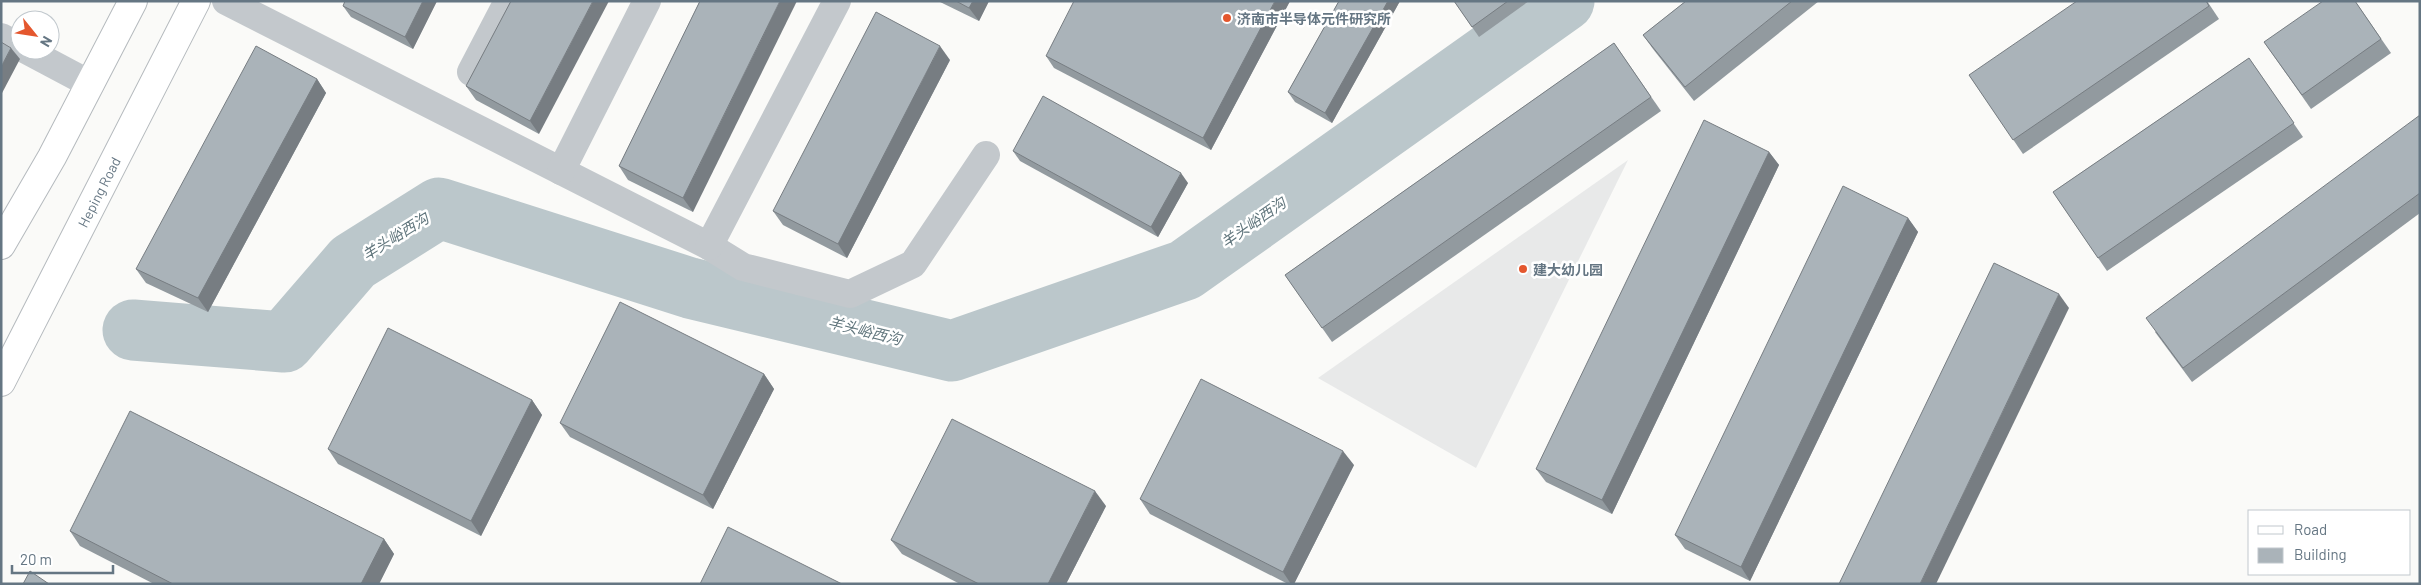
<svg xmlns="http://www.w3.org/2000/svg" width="2421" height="585" viewBox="0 0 2421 585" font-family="Barlow,'Noto Sans SC',sans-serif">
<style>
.built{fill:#e8e9e9}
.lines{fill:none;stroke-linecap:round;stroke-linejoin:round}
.river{stroke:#bbc7cb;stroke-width:61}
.major-casing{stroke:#b5babe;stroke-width:30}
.minor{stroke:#c3c8cc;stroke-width:28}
.major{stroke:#fff;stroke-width:28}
.wall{fill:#929a9f}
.shaded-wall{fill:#777d82}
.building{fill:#aab3b9;stroke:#777d82}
.poi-dot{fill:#e4572e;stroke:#fff;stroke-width:2}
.labels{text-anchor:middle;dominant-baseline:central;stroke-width:5;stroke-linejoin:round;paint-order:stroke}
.poi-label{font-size:14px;font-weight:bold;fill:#657683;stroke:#fff;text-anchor:start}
.street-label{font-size:14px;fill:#657683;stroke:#fff}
.water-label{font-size:15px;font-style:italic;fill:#60757c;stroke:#fff}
</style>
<rect width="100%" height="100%" fill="#fafaf8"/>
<path class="built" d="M1628,160L1476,468L1318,378Z"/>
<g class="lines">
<path class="river" d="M133,330L284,342L353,262L439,208L690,288L952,351L1185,270L1564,1"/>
<g class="major-casing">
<g id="major">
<path d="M1,245L52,157L133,1"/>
<path d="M1,382L196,1"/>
</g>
</g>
<g class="minor">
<path d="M226,1L709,246L743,267L850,294L913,264L986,155"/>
<path d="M1,37L20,47"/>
<path d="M26,50L90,84"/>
<path d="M471,72L508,1"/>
<path d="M561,171L647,1"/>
<path d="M709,246L837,1"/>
</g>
<use href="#major" class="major"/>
</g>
<g class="wall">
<path d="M437,1L413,49L351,17L343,6Z"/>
<path d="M511,1L539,134L476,100L466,86Z"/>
<path d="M700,1L693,212L628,180L619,166Z"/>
<path d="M938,1H989L979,21Z"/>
<path d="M1290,1L1211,150L1054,68L1046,56Z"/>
<path d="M1339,1H1400L1332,123L1295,102L1288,92Z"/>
<path d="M1454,1H1529L1479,37Z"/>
<path d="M1686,1H1819L1694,101L1653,49L1643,35Z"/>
<path d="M2207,1L2219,19L2023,154L1969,75Z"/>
<path d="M2355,1L2391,53L2311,109L2264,42Z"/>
<path d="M1614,43L1661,111L1332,342L1285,275Z"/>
<path d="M2249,58L2303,137L2107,271L2053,192Z"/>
<path d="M950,60L847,258L783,225L773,211Z"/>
<path d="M317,79L326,93L208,312L146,283L136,269Z"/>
<path d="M2420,115V213L2192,382L2155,332Z"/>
<path d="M1013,151L1188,183L1158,237L1020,161Z"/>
<path d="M1769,152L1779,165L1612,514L1546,482L1536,469Z"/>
<path d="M1908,218L1918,232L1750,581L1685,549L1675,535Z"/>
<path d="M764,374L774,389L713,509L570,437L560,423Z"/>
<path d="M532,400L542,415L481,536L338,464L328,449Z"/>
<path d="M1354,465L1294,584H1288L1150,514L1140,499Z"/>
<path d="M1106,506L1066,584H960L902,554L891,540Z"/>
<path d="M70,531L384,539L394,554L379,584H154L80,546Z"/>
</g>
<g class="shaded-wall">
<path d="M423,1H437L413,49L405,37Z"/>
<path d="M593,1H609L539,134L530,121Z"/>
<path d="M780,1H797L693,212L683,198Z"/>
<path d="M973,1H989L979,21L969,8Z"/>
<path d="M1275,1H1290L1211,150L1203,138Z"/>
<path d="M1388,1H1400L1332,123L1325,113Z"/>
<path d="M940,46L950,60L847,258L838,244Z"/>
<path d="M11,48L20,59L1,95V67Z"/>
<path d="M317,79L326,93L208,312L198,298Z"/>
<path d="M1769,152L1779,165L1612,514L1602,500Z"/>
<path d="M1181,173L1188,183L1158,237L1151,227Z"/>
<path d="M1908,218L1918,232L1750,581L1741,567Z"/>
<path d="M2059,294L2069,308L1936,584H1920Z"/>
<path d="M764,374L774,389L713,509L703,495Z"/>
<path d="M532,400L542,415L481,536L471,521Z"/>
<path d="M1343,451L1354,465L1294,584H1291L1283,572Z"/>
<path d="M1095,491L1106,506L1066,584H1048Z"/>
<path d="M384,539L394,554L379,584H361Z"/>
</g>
<g class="building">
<path d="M345,1H423L405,37L343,6Z"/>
<path d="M511,1H593L530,121L466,86Z"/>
<path d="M700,1H780L683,198L619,166Z"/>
<path d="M956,1H973L969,8Z"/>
<path d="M1074,1H1275L1203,138L1046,56Z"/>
<path d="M1339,1H1388L1325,113L1288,92Z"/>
<path d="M1454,1H1508L1472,27Z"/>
<path d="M1686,1H1792L1685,87L1643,35Z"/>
<path d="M2077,1H2206L2209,6L2013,140L1969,75Z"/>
<path d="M2323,1H2355L2381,39L2302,95L2264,42Z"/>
<path d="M876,12L940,46L838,244L773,211Z"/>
<path d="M1,42L11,48L1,67Z"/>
<path d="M1614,43L1651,97L1322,328L1285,275Z"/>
<path d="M256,46L317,79L198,298L136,269Z"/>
<path d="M2249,58L2294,123L2098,258L2053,192Z"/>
<path d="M1043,96L1181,173L1151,227L1013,151Z"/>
<path d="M2420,115V193L2183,368L2146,318Z"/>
<path d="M1704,120L1769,152L1602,500L1536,469Z"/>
<path d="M1843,186L1908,218L1741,567L1675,535Z"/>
<path d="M1994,263L2059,294L1920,584H1839Z"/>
<path d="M620,302L764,374L703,495L560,423Z"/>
<path d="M388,328L532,400L471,521L328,449Z"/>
<path d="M1201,379L1343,451L1283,572L1140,499Z"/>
<path d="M130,411L384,539L361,584H173L70,531Z"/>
<path d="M952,419L1095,491L1048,584H979L891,540Z"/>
<path d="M728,527L842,584H700Z"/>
<path d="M30,571L49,584H23Z"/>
</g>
<g class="poi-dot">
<circle cx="1227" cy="18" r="5"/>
<circle cx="1523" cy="269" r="5"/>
</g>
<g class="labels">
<g class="poi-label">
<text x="1237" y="18">济南市半导体元件研究所</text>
<text x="1533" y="269">建大幼儿园</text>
</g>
<g class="street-label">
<text transform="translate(99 192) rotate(-63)">Heping Road</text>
</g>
<g class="water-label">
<text transform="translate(1253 222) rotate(-35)">羊头峪西沟</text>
<text transform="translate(395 236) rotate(-32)">羊头峪西沟</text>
<text transform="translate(865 330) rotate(14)">羊头峪西沟</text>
</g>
</g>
<rect width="2421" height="585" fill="none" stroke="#657683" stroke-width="5"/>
<rect x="2248" y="510" width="162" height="65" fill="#ffffff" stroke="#c1c8cd"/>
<rect x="2258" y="526" width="25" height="8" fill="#ffffff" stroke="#c1c8cd"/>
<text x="2294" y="535" font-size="15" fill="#657683">Road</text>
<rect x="2258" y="548" width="25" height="15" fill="#aab3b9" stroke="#c1c8cd"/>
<text x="2294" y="560" font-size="15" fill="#657683">Building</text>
<g transform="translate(35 35) rotate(120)"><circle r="24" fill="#ffffff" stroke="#c1c8cd"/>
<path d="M0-4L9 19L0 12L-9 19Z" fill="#e4572e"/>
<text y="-8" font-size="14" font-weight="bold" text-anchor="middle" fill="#657683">N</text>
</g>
<path d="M12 565v8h101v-8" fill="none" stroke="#657683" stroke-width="2.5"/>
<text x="20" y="565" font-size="15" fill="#657683" stroke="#ffffff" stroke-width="4" paint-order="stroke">20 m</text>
</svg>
